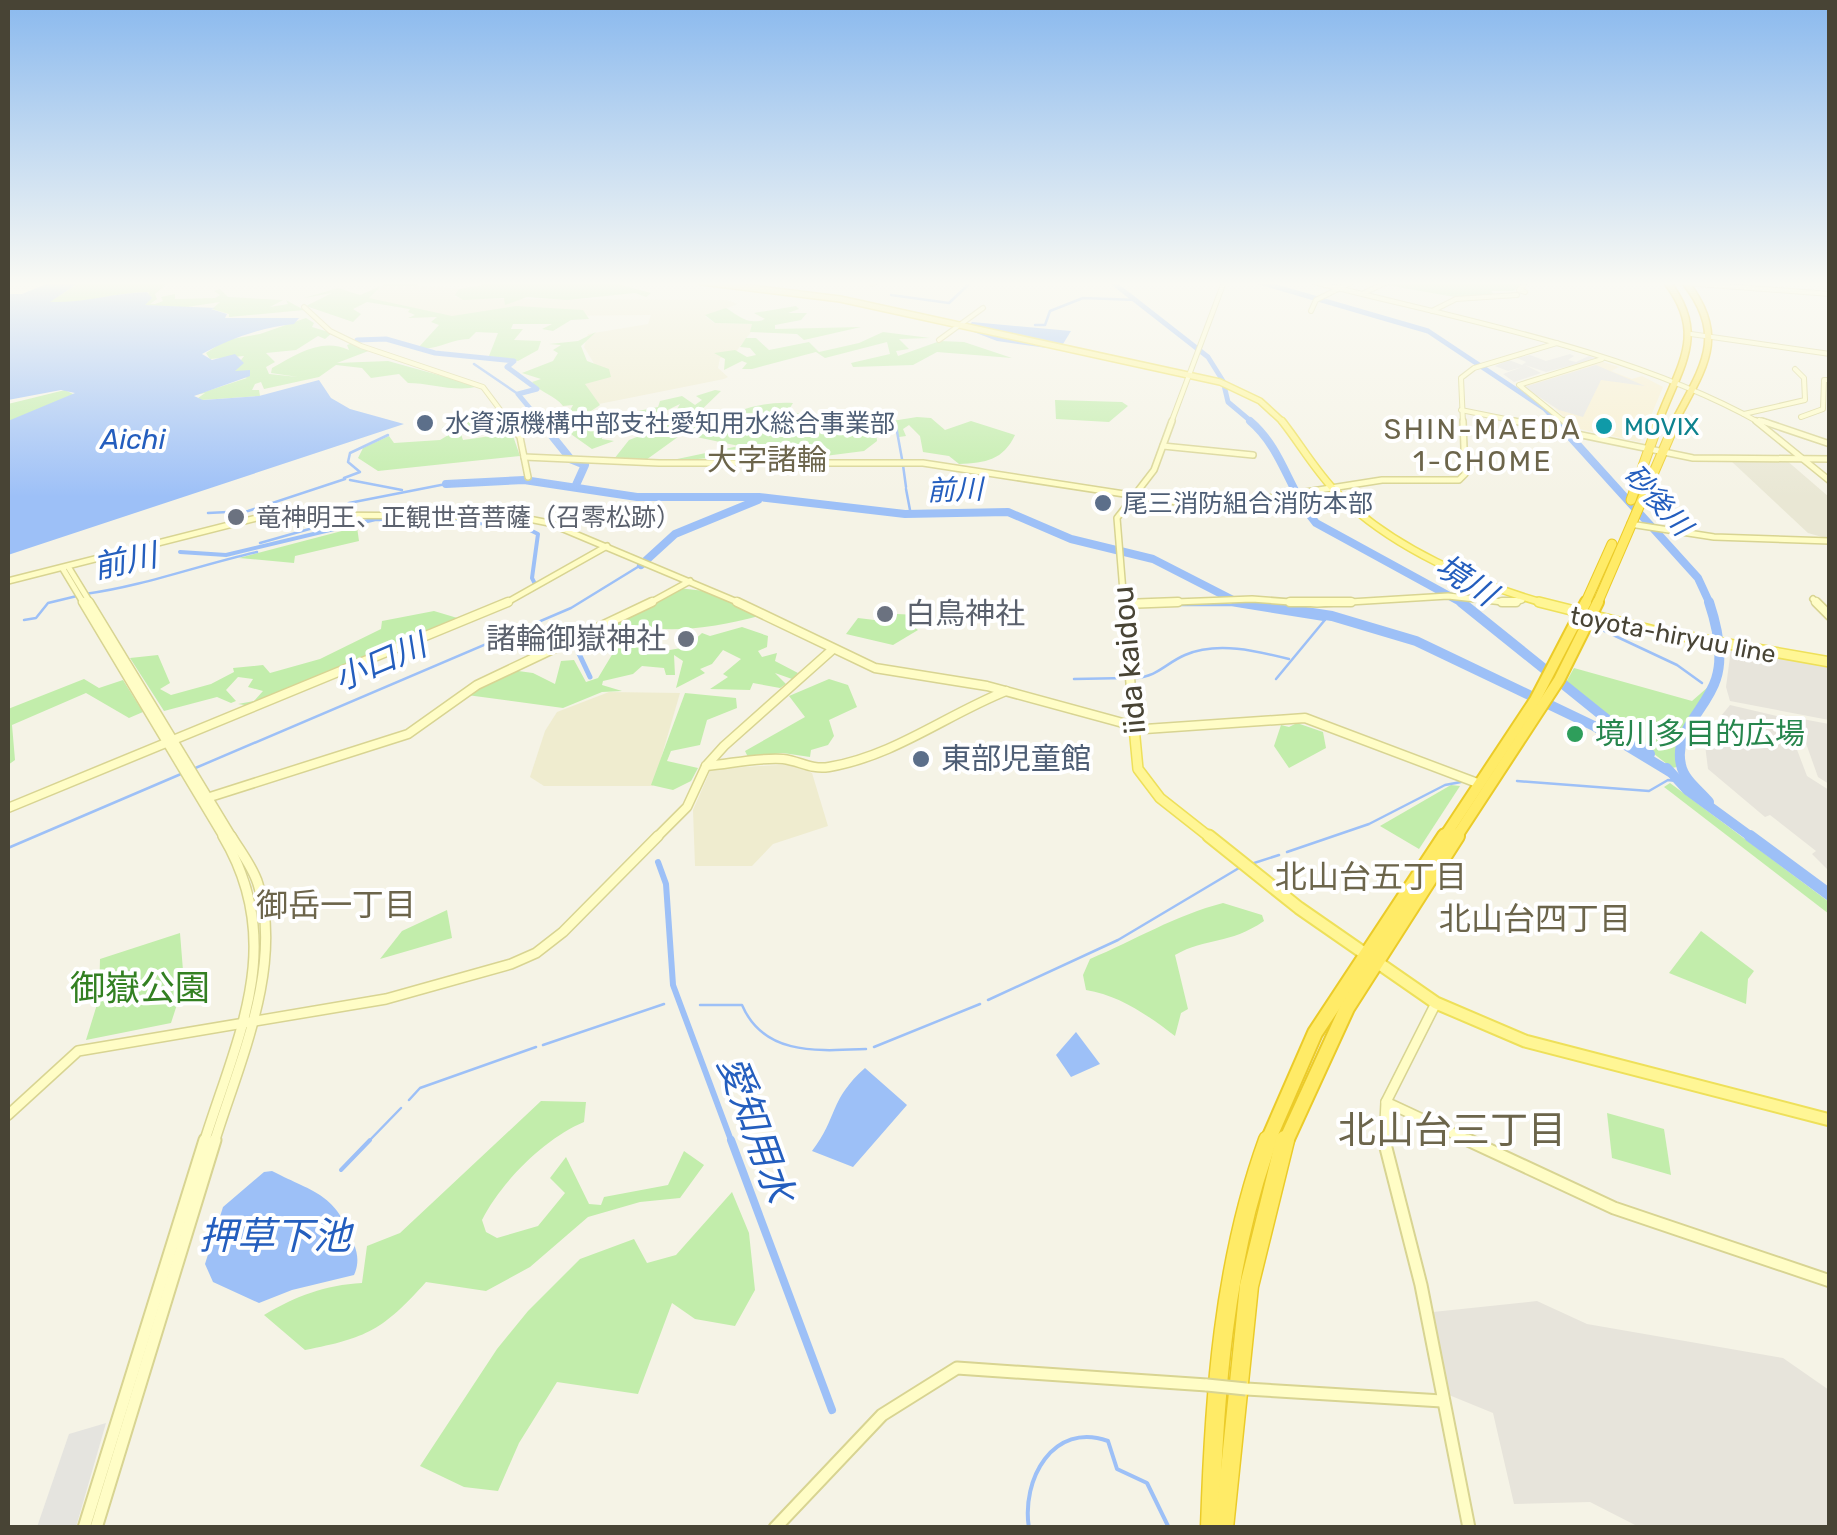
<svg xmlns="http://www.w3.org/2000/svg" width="1837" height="1535" viewBox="0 0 1837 1535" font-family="Rubik,'Noto Sans JP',sans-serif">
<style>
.residential{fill:#e9e7d4}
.commercial{fill:#f8efcf}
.industrial{fill:#e7e4db}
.education{fill:#efeccf}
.green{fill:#c2edab}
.parking{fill:#e5e4df}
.water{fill:#9dc0f7}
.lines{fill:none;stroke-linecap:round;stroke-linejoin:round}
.stream-far1{stroke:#9dc0f7;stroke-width:2.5}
.stream{stroke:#9dc0f7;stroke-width:4}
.canal-far3{stroke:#9dc0f7;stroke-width:4}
.canal-far2{stroke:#9dc0f7;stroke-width:5}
.canal-far1{stroke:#9dc0f7;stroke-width:6}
.canal{stroke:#9dc0f7;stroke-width:8}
.river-far3{stroke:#9dc0f7;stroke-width:5}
.river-far2{stroke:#9dc0f7;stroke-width:8}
.river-far1{stroke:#9dc0f7;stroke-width:10}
.river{stroke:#9dc0f7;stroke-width:12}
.secondary-far4-casing{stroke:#d8d492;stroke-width:6}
.secondary-far3-casing{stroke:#d8d492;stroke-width:8}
.secondary-far2-casing{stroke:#d8d492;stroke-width:11}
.secondary-far1-casing{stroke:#d8d492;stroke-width:12}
.secondary-casing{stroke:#d8d492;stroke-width:15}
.primary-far3-casing{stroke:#eee05a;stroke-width:8}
.primary-far2-casing{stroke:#eee05a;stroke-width:9}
.primary-far1-casing{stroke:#eee05a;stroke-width:12}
.primary-casing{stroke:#eee05a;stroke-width:15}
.highway-far4-casing{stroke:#ebcb29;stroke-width:9}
.highway-far3-casing{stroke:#ebcb29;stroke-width:11}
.highway-far2-casing{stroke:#ebcb29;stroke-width:14}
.highway-far1-casing{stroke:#ebcb29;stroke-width:18}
.highway-casing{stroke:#ebcb29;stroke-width:21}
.secondary-far4{stroke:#fffdc6;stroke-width:4}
.secondary-far3{stroke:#fffdc6;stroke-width:5}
.secondary-far2{stroke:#fffdc6;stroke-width:8}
.secondary-far1{stroke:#fffdc6;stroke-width:9}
.secondary{stroke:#fffdc6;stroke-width:11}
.primary-far3{stroke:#fff695;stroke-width:5}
.primary-far2{stroke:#fff695;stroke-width:6}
.primary-far1{stroke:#fff695;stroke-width:9}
.primary{stroke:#fff695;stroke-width:11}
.highway-far4{stroke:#ffeb67;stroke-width:6}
.highway-far3{stroke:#ffeb67;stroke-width:9}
.highway-far2{stroke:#ffeb67;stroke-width:10}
.highway-far1{stroke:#ffeb67;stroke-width:14}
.highway{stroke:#ffeb67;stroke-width:18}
.secondary-bridge-casing{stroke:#d8d492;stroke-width:15;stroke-linecap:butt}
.secondary-bridge{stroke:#fffdc6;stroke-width:11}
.service-dot{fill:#5c6f8a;stroke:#fff;stroke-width:4}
.culture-dot{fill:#0f9aa8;stroke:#fff;stroke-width:4}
.worship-dot{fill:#6b7280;stroke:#fff;stroke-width:4}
.leisure-dot{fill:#2e9e5b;stroke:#fff;stroke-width:4}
.labels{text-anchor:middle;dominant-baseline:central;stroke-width:8;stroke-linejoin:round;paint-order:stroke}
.far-service-label{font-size:25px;fill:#4e5e75;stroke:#fff;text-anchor:start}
.far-culture-label{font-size:25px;fill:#0d838f;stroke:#fff;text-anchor:start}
.far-worship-label{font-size:25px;fill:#5b616d;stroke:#fff;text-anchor:start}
.far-street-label{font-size:25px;fill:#484435;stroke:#fff}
.far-neighbourhood-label{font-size:28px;letter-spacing:2.5px;fill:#6c654b;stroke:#fff}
.far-water-label{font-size:28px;font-style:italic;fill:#245ebe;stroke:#fff}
.far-quarter-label{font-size:30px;fill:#6c654b;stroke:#fff}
.worship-label{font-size:30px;fill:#5b616d;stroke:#fff;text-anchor:start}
.street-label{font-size:30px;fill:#484435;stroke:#fff}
.leisure-label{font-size:30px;fill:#27864d;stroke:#fff;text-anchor:start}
.service-label{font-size:30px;fill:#4e5e75;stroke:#fff;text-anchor:start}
.water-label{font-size:32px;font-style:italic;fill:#245ebe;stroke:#fff}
.neighbourhood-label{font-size:32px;fill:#6c654b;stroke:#fff}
.near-park-label{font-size:35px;fill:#338022;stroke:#fff}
.near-water-label{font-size:38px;font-style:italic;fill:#245ebe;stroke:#fff}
.near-neighbourhood-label{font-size:38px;fill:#6c654b;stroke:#fff}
</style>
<rect width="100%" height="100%" fill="#f5f3e6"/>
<path class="residential" d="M1785,459L1829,497V539L1808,533L1730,460Z"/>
<path class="commercial" d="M1600,361L1619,367L1611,371L1632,379L1642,376L1663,387L1640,442L1575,428L1554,407L1522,385Z"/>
<g class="industrial">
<path d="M1731,649L1829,667V720L1730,701L1726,687Z"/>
<path d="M1730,705L1785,718L1807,776L1829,790V871L1812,854L1816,851L1770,815L1765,817L1708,769L1704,737Z"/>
<path d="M1797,718L1829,724V784L1818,777Z"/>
<path d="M1537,1301L1587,1324L1783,1358L1829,1390V1527H1639L1590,1502L1514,1504L1493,1413L1449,1395L1433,1312Z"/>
</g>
<g class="education">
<path d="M393,283L463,289L454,297L468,299L727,300L738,304L705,316L714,323L757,324L735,353L720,358L718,368L728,377L724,379L594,405L577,392L595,365L584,347L588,334L648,324L651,315L445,317L365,300L374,288Z"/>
<path d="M609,692L680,693L653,786H544L530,777L545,731L557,712Z"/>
<path d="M793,764L812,773L828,826L773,844L752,866H695L693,810L711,769Z"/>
</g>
<g class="green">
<path d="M81,282H169L155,294L157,299L150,304H155L163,301L161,297L175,294V299L215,298L220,295L214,291L220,289L228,297L283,300L270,307L288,304L286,300L304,310L229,317V314L212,309L220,302L180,308L145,305L149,292C119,291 84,305 49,302Z"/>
<path d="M419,282L417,286H381L369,298L452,316L516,306L583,310L589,319L571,320L553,331L542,329L552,324H513L511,329H523L514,340L541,341L538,350L518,361L489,356L498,333L476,332L469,339C450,339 437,351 418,348L439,325L431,322L437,317L408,318L415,315L408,312L410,309L367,302L353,309L361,314L353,322L306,306L332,293L304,298L338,288L360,295L388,283Z"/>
<path d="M479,282L618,284L651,293L646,297L635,293L567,300L527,297L505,305L504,298L463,300L455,295L459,289L482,285Z"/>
<path d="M1392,282H1524L1525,283L1513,291H1491L1495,296L1455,297L1386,285Z"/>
<path d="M796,306L799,309L788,313H807L801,320L775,325V329L861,327L804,340L797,334L750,332L752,324L715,323L705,315L726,308C739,316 749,326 765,319L754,313Z"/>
<path d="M306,318L314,323L312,327L332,333L325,339L318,336L296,350L266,353L275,362L266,367L269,374L298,377L271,373L272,368C296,355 321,337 349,350L347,345L353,343L371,350L337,363L388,361L478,386C458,393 430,383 408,383L399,374L371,378L362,368L336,365L319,377L264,389L261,382L255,384L252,390H259L260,396L202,400L198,398L205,393L195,395L247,378L233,371L244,356L210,359L206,353L226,340L260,334Z"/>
<path d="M596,332L581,346L587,361L609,369L611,377L585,384L600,405L588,413L595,417L602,414V439L614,441L592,449L568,432L564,422L573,405L563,406C555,395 540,393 532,382L541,379L522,373L553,361L558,353L553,350L561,345L549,344L578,341Z"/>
<path d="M883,332L930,338L899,339L909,349L896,351L898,356L940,341L964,342L1012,358L937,352L913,365L853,367L851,363L890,354L887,342L825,358L816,352L752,369H742L747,363L742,361L724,370L725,359L714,353L735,350L747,357L756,355L750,348L740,347L746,338H756L769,350L809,342L819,352L859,343Z"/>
<path d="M65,390L73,394L67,400L8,422V404Z"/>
<path d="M715,390L721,391L693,418L716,423C735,408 770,401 793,403L788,411L876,431L877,441L864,451L817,457L793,451L782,461L780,452L663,462L739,446L682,434L646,460L614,459L629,440L665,426L661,421L673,416L680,404L643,422L633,412L658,407L660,401L682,396L695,405L702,400L696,396Z"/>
<path d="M1055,400L1122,402L1128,406L1109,422L1056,419Z"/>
<path d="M490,417L492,424L460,431L463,440L512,433L520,456L378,471L358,458L363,448L389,436L394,443L440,440L450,434L442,427Z"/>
<path d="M917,417L931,418L945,430L971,421L1015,435C1003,460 986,463 959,464L949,456L923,452L920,436L909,425L903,429L906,436L899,437L892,421Z"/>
<path d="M357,527L359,541L295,556L294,563L239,558Z"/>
<path d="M678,588L705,591L759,616C720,626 681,633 641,627L640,632L658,634L664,651L687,647L702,633L710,636L742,627L768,636L767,647L758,651L762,657L777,653L775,661L798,673L792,679L775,673L786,684L780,688L753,683L750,690L710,689L728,677L723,674L741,659L723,650L712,664L700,669L705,673L676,688L683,661L674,655L675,675H666L664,668L642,666L633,674L603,681L602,685L622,691L602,692L563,708L467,695L511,670L533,673L555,684L561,661L574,660L586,682L598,678L616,648L615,624Z"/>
<path d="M434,611L464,620L400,646L391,645L378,655L251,706L238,704L254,701L263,691L248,687L253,679L238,677L226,690L236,701L231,703L217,697L164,711L130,658L158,655L170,683L160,689L171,695L211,684L234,672L233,668L263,665L270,673L320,659L381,629L382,621Z"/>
<path d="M897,614L917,615L906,621L918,630L893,645L846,634L858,618L891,622Z"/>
<path d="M1574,668L1692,701L1708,687L1676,747L1677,767L1672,768L1565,684Z"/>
<path d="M84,679L99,688L123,680L143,712L129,718L86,693L12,725L15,760L8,765V709Z"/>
<path d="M829,679L848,685L857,707L829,720L834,736L828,745L811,750L810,757L783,753L748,757L745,751L805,717L789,696Z"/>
<path d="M685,693L736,698L737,708L707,720L700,745L671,751L667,761L698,768L691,781L673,790L651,785Z"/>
<path d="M1297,723L1323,732L1326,748L1289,768L1274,746L1281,725L1289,727Z"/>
<path d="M1670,783L1829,902V914L1664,787Z"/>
<path d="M1451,785L1460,786L1419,849L1380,826Z"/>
<path d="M1223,903L1262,915L1264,921C1229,945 1207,937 1175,955L1188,1009L1181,1013L1175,1036C1149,1016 1119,995 1086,990L1083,975L1090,959C1135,940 1176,915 1223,903Z"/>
<path d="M447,910L452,938L380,959L402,931Z"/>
<path d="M1701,931L1754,971L1748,979L1746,1004L1669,973Z"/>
<path d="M180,933L184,983L171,1023L86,1040L99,998L100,959Z"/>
<path d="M541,1101L586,1102L584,1122C545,1138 501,1182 482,1220L486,1232L497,1238L538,1226L565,1193L550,1178L566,1157L589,1204L601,1205L604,1197L668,1185L684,1151L704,1165L680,1198L640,1202L588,1217L530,1267L486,1291L426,1282C383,1330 367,1338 305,1350L264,1315C296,1296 325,1285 362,1283L367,1246L400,1233Z"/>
<path d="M1607,1113L1664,1129L1671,1175L1612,1158Z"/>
<path d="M732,1192L749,1233L755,1290L735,1326L695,1319L672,1303L638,1394L557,1382L519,1443L498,1491L464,1487L420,1466L497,1349L528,1311L580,1259L634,1239L647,1263L676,1255Z"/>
</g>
<g class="parking">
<path d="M1570,354L1574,356L1568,360L1576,362L1589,356L1597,359L1546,372L1525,365L1541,373L1514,382L1503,374L1522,367L1508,371L1495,366L1509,360L1522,365L1526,362L1517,358L1530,355L1546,361Z"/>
<path d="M1596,365L1645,386L1601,380L1583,417L1559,410L1524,387Z"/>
<path d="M106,1423L76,1527H37L69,1434Z"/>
</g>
<g class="water">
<path d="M51,282H80L50,302C84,303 114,293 147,292L152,298L145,305L216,308L211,309L227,314L225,318H299L294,324C263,327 228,339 202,354L212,360L235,354L244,363L235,371L250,370V376L194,396L203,400L259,396L319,380L331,398L350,409L404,424L8,555V421L75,393L61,390L8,400V294H22Z"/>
<path d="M972,322L1071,331L1063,344L1047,348L997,341L966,329Z"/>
<path d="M1076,1032L1100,1064L1071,1077L1056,1055Z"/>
<path d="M865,1068L907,1105L853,1167L812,1151C838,1117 829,1100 865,1068Z"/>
<path d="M272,1171C317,1194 335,1193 354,1244C358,1255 359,1264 354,1275L292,1290L259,1303L213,1282L205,1264L223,1207L264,1172Z"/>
</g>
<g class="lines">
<g class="stream-far1">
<path d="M891,295L949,303L971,282"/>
<path d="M1035,325H1045L1050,311L1083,298L1137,300"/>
<path d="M474,364L518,394"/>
<path d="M886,418L896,426L902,459"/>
<path d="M768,419L829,417"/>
<path d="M903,465L906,487"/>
<path d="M344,478L360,472L348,462L350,453L388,435"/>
<path d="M350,480L402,490"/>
<path d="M906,489L910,510"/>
<path d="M208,513L248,511L345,479"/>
<path d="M260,543L313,528L349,503L446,484"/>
<path d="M85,594C144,586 199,565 257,552"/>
<path d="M1179,605H1232L1325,620"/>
<path d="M24,620L36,618L48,603L77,596"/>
<path d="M1596,627L1677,665L1702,683"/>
<path d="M1135,678C1157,677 1166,663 1185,655C1217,641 1257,651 1289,659"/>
<path d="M1074,679L1127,678"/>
<path d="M1276,679L1324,621"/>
<path d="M193,769L571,608L641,565"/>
<path d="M1517,781L1649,791L1668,780L1676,781"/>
<path d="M8,848L181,774"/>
<path d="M1287,852L1369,824L1445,785L1461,782"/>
<path d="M1251,864L1279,855"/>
<path d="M988,1000L1118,940L1239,868"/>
<path d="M700,1005H742C764,1056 818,1051 866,1049"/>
<path d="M543,1045L664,1004"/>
<path d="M874,1047L980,1004"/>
<path d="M409,1100L420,1088L536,1047"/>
<path d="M367,1143L401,1108"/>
</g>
<g class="stream">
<path d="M341,1170L370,1140"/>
<path d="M1029,1528C1021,1480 1053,1421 1108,1441L1117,1469L1147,1483L1169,1528"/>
</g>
<path class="canal-far3" d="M180,552L226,555L376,519L520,525L538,534L532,578L536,586"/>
<path class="canal-far2" d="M573,641L590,677"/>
<path class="canal-far1" d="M658,862L666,884L673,985L732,1143"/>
<path class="canal" d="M731,1140L832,1410"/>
<g class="river-far3">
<path d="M1112,282L1208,357L1223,381L1228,402L1253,423"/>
<path d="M1259,282L1428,331L1545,409L1558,423"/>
<path d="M357,340L386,339L435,353L514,361L507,367L537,389L518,394L542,423"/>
</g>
<g class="river-far2">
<path d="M540,421L569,457"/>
<path d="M1250,421C1283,449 1289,492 1316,523L1464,604"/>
<path d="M1556,421L1698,578L1710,604"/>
<path d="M570,459L585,465L576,485"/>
<path d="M446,484L524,480L637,497H759L905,514L1008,512L1071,539L1153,559L1235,601L1257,604"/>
<path d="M641,565L675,534L758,500"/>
</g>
<g class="river-far1">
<path d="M1241,602L1332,616L1416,641L1594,726L1670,772"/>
<path d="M1461,602L1650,754"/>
<path d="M1667,768L1687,790L1754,839"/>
<path d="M1709,802C1699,790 1684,780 1681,765C1673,731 1707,709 1716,679C1724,655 1717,626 1709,602"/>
</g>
<path class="river" d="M1750,836L1830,895"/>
<g class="secondary-far4-casing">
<g id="secondary-far4">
<path d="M1314,282C1457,319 1631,350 1760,423"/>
<path d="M1670,282L1830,294"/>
<path d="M872,284L877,282"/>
<path d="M1525,292L1519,290L1526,282"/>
<path d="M1364,293L1387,282"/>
<path d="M304,307L330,331L361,346L483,387L510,423"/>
<path d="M1311,311L1316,300L1352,282"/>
<path d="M1432,311L1456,299L1517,295"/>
<path d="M1691,334L1830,354"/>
<path d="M939,340L983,308"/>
<path d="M1461,410L1526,423"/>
<path d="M1744,414L1805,400L1804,378L1795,369"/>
<path d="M1801,417L1823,409L1824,380H1830"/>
<path d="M1759,420L1769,423"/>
<path d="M1171,423L1224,282"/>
<path d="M1463,423L1461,378L1474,368L1557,343"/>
<path d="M1566,423L1519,385L1602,359"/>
</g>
</g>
<g class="secondary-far3-casing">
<g id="secondary-far3">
<path d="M508,421L520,437L528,477"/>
<path d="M1514,421L1693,458L1830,459"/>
<path d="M1564,421L1572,430"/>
<path d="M1756,421L1830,481"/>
<path d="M1762,421L1830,444"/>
<path d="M1163,446L1253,455"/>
<path d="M524,457L659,463H923L1189,504L1236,503L1382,480H1459L1465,474L1463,421"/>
<path d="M1630,524L1714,537L1830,541"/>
<path d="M69,568L91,604"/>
<path d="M63,569L84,604"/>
<path d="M8,581L268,515L514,516L549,523L742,604"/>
<path d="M1813,599L1818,604"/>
<path d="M504,604L607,546"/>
<path d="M648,604L690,581"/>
<path d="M1124,604L1252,599L1317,604L1448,596L1512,603L1522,600"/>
<path d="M1124,604L1117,518L1154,470L1172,421"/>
</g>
</g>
<g class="secondary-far2-casing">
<g id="secondary-far2">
<path d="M83,602L225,839"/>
<path d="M89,602L233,839"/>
<path d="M737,602L875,668L987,686L1145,729L1305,718L1480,784"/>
<path d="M1124,602L1134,727"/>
<path d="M1290,602H1351"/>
<path d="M1502,602H1516"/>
<path d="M1816,602L1830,616"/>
<path d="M1124,604L1178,602"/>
<path d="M706,766C730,764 759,757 783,759C800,761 811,770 829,767C894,756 946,715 1006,691"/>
<path d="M210,797L408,734L477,685L652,602"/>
<path d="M8,808L508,602"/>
<path d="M655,839L687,807L706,766L724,746L833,649"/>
</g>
</g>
<g class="secondary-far1-casing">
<g id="secondary-far1">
<path d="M1386,1102L1474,1143"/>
<path d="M8,1115L78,1051L386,999L511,964L536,953L563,932L658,836"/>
<path d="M204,1143C238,1035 287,943 223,836"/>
<path d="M214,1143C238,1065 284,966 258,884C253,867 240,851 231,836"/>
<path d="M1384,1143L1386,1102L1436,1003"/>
</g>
</g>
<g class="secondary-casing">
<g id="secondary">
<path d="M1384,1140L1421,1285L1469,1528"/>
<path d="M1468,1140L1614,1208L1830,1281"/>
<path d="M1246,1389L1442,1401"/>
<path d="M84,1528L205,1140"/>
<path d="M96,1528L215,1140"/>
<path d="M775,1528L882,1415L957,1368L1207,1385"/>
</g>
</g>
<g class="primary-far3-casing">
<path id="primary-far3" d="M702,282L840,299L1220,382L1260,401L1284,423"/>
</g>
<g class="primary-far2-casing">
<path id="primary-far2" d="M1282,421C1301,445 1316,472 1338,494C1392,548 1475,584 1547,604"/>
</g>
<g class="primary-far1-casing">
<g id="primary-far1">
<path d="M1539,602L1655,631L1830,662"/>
<path d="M1134,727L1138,769L1160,798L1212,839"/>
</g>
</g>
<g class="primary-casing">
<path id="primary" d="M1209,836L1299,908L1436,1003L1525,1041L1830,1120"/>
</g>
<g class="highway-far4-casing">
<g id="highway-far4">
<path d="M1658,423C1679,366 1708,335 1667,282"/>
<path d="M1674,423C1702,369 1729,337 1685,282"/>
</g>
</g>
<g class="highway-far3-casing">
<g id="highway-far3">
<path d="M1631,500L1659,421"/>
<path d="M1585,604L1612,544"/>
<path d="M1597,604L1676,421"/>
</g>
</g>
<g class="highway-far2-casing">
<g id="highway-far2">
<path d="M1443,839L1535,700L1586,602"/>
<path d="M1455,839L1559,680L1598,602"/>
</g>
</g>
<g class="highway-far1-casing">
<g id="highway-far1">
<path d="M1267,1143L1315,1033L1445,836"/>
<path d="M1285,1143L1347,1008L1457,836"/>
</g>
</g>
<g class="highway-casing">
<g id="highway">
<path d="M1210,1528C1214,1398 1223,1264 1268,1140"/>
<path d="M1224,1528L1249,1286L1285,1140"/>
</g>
</g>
<use href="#secondary-far4" class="secondary-far4"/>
<use href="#secondary-far3" class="secondary-far3"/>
<use href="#secondary-far2" class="secondary-far2"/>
<use href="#secondary-far1" class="secondary-far1"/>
<use href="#secondary" class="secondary"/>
<use href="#primary-far3" class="primary-far3"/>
<use href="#primary-far2" class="primary-far2"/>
<use href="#primary-far1" class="primary-far1"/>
<use href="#primary" class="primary"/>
<use href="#highway-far4" class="highway-far4"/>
<use href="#highway-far3" class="highway-far3"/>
<use href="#highway-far2" class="highway-far2"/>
<use href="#highway-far1" class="highway-far1"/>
<use href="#highway" class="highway"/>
<g class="secondary-bridge-casing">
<path id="secondary-bridge" d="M1207,1385L1246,1389"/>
</g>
<use href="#secondary-bridge" class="secondary-bridge"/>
</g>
<linearGradient id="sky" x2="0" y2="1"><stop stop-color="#8ab9ee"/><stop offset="0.57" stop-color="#fafaf4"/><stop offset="1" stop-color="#fafaf4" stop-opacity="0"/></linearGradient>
<rect width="1837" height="497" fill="url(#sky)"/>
<g class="service-dot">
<circle cx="425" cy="423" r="10"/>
<circle cx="1103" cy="503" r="10"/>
<circle cx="921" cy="759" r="10"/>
</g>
<circle class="culture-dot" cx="1604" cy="426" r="10"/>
<g class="worship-dot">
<circle cx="236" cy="517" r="10"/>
<circle cx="885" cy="614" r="10"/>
<circle cx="686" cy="639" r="10"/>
</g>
<circle class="leisure-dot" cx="1575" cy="734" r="10"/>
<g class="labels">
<g class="far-service-label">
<text x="445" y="423">水資源機構中部支社愛知用水総合事業部</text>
<text x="1123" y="503">尾三消防組合消防本部</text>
</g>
<g class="far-culture-label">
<text x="1624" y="426">MOVIX</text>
</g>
<g class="far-worship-label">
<text x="256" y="517">竜神明王、正観世音菩薩（召零松跡）</text>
</g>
<g class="far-street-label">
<text transform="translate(1673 635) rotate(11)">toyota-hiryuu line</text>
</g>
<g class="far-neighbourhood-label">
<text x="1483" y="429">SHIN-MAEDA<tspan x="1483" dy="32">1-CHOME</tspan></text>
</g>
<g class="far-water-label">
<text x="133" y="439">Aichi</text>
<text transform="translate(955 490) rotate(-2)">前川</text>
<text transform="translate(1658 500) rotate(48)">砂後川</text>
</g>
<g class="far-quarter-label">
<text x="767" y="460">大字諸輪</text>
</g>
<g class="worship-label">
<text x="905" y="614">白鳥神社</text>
<text x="666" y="639" text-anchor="end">諸輪御嶽神社</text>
</g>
<g class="street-label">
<text transform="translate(1129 660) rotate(-95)">iida kaidou</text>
</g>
<g class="leisure-label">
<text x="1595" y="734">境川多目的広場</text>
</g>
<g class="service-label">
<text x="941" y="759">東部児童館</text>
</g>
<g class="water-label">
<text transform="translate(125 561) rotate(-12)">前川</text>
<text transform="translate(1466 580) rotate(33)">境川</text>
<text transform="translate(380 662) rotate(-23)">小口川</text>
</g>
<g class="neighbourhood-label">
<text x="1371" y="877">北山台五丁目</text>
<text x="336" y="905">御岳一丁目</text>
<text x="1535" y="919">北山台四丁目</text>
</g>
<g class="near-park-label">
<text x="140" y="988">御嶽公園</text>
</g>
<g class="near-water-label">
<text transform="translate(756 1129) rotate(70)">愛知用水</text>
<text x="275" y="1236">押草下池</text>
</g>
<g class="near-neighbourhood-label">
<text x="1452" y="1130">北山台三丁目</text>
</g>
</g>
<rect width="1837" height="1535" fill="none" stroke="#484435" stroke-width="20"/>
</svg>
